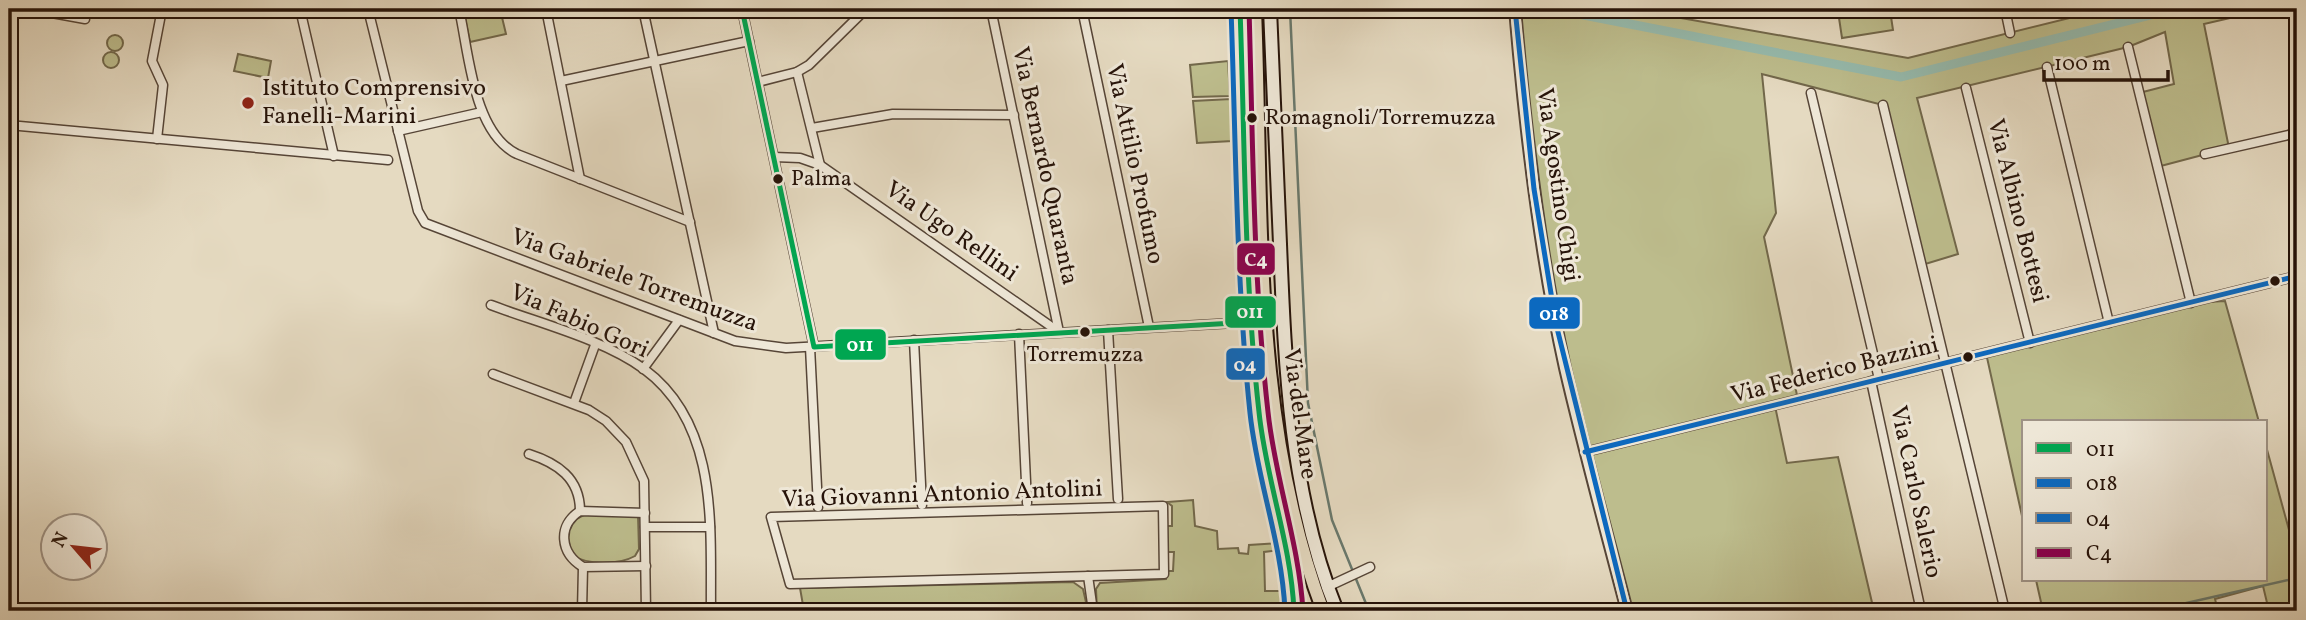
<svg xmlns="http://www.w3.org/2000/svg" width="2306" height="620" viewBox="0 0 2306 620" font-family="Vollkorn,serif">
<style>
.green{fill:#bdbd8d;stroke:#72684b;stroke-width:2}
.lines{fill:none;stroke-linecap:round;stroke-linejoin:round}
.stream{stroke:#69786c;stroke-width:2.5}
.canal{stroke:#96bbae;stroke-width:9}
.minor-casing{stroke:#564537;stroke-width:11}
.tertiary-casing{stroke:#564537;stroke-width:14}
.secondary-casing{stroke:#261309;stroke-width:16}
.primary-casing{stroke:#261309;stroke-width:16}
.minor{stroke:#eee7d7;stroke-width:8}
.tertiary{stroke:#eee7d7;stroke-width:10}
.secondary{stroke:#eee7d7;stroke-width:12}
.primary{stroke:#e5dac1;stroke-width:12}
.bus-1-casing{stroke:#eee7d7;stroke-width:10}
.bus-2-casing{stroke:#eee7d7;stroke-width:10}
.bus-3-casing{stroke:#eee7d7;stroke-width:10}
.bus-4-casing{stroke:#eee7d7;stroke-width:10}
.bus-1{stroke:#00a651;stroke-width:5}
.bus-2{stroke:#0c69bf;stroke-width:5}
.bus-3{stroke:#0c69bf;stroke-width:5}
.bus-4{stroke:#8b004f;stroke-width:5}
.poi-dot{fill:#8f2418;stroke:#eee7d7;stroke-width:2.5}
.bus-dot{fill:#261309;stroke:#eee7d7;stroke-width:2.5}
.labels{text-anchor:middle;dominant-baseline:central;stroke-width:6;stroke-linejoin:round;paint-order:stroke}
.bus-label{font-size:22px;fill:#261309;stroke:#eee7d7;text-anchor:start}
.poi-label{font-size:24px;fill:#261309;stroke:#eee7d7;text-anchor:start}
.street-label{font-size:24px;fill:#261309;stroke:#eee7d7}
.line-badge{stroke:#eee7d7;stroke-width:2.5}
.badge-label{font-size:19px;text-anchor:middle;font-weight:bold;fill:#fff}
</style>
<rect width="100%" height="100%" fill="#e5dac1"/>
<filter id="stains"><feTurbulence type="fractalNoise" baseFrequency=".00286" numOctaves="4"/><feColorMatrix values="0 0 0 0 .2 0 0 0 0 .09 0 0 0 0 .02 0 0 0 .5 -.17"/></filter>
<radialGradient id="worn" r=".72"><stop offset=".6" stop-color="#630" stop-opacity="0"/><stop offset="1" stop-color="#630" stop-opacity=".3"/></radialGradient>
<g class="green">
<path d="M463,9H500L506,34L470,42Z"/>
<path d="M1515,9H1630L1908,58L2106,9H2269L2204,24L2229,148L2157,167L2139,93L2174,84L2165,32L2128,47L1917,98L1958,254L1922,265L1883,105L1762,74L1776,213L1764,237L1798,400L1775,406L1787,463L1838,457L1874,611H1627L1549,284Z"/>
<path d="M1890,10L1893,30L1842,38L1839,18Z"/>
<circle cx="115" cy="43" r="8"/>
<circle cx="111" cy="60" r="8"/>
<path d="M238,54L271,61L268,78L234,71Z"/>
<path d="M1228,61L1230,96L1193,97L1190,65Z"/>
<path d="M1231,99L1232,141L1197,143L1193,101Z"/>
<path d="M2225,301L2259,422H2024V525L1986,353L2191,303Z"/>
<path d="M2266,446L2297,559V611H2269L2263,586L2215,599L2218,611H2043L2036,580H2266Z"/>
<path d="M1193,500L1195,526L1217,531L1218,549L1238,548L1239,553L1248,554L1249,545L1280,543L1281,550L1264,552L1265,591H1280L1281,603H1286V611H1097L1096,589L1100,583L1166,579L1168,571H1173L1174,552H1167L1166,526H1172V506L1167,502Z"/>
<path d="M586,514L638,515L639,549L635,556C619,565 587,565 571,555L567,532L574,520Z"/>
<path d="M1073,582L1083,589L1088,611H804L800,588Z"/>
</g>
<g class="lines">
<g class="stream">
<path d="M1290,9L1308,403L1332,520L1369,611"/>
<path d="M2151,611L2297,578"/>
</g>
<path class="canal" d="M1553,9L1901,77L2175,9"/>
<g class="minor-casing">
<g id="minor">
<path d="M30,9L85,19"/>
<path d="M300,9L334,156"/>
<path d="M368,9L418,211L425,223L735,341L786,348L1252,322"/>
<path d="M459,9C469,53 473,133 517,154L690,222"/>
<path d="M546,9L580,179"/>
<path d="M643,9L714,333"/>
<path d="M742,9L814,347"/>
<path d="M991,9L1059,332"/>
<path d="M1082,9L1149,327"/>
<path d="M2005,9L2010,33"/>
<path d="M2128,47L2191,303"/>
<path d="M2047,67L2109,323"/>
<path d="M797,72L820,165"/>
<path d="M561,81L749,41"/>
<path d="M758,82L797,72L809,65L866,9"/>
<path d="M1966,88L2030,343"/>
<path d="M1811,93L1879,379"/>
<path d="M1883,105L2005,611"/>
<path d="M9,125L388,160"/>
<path d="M812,128L893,114L1014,115"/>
<path d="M398,131L482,112"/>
<path d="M157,139L163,85L152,61L162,9"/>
<path d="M2205,154L2297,133"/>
<path d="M774,157L800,158L820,165L1059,332"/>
<path d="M491,305C538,323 603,339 644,369C720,425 710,529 711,611"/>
<path d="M1108,330L1118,499"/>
<path d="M1019,334L1027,503"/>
<path d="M914,340L922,505"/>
<path d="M810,347L818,507"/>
<path d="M643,369L679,320"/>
<path d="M493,374L589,410L606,421L626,442L644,481L646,611"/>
<path d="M1871,381L1921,611"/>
<path d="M574,403L595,345"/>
<path d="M1585,452L2297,276"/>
<path d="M529,454C557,463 580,478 580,511"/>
<path d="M1163,506L1164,574L790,584L771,517Z"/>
<path d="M645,513L580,511C557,526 560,553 583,567L646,566"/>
<path d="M645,527H710"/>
<path d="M1088,576L1093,611"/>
<path d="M1327,587L1370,567"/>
<path d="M582,611L583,567"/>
</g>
</g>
<g class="tertiary-casing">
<path id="tertiary" d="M1515,9C1525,129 1539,250 1565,368C1584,450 1606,530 1627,611"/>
</g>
<g class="secondary-casing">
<g id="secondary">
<path d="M1240,9C1245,143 1246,279 1259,413C1266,480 1294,543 1294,611"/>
<path d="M1270,9C1273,87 1276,165 1280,244C1285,366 1290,496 1337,611"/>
</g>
</g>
<g class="primary-casing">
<path id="primary" d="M1255,9C1263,209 1251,420 1323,611"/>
</g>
<use href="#minor" class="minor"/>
<use href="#tertiary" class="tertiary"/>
<use href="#secondary" class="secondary"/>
<use href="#primary" class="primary"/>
<g class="bus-1-casing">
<g id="bus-1">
<path d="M742,9L814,347L1252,322"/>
<path d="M1240,9C1245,143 1244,279 1259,412C1266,480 1291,543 1294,611"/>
</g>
</g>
<g class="bus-2-casing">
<g id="bus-2">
<path d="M1515,9L1534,189L1556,324L1627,611"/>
<path d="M1585,452L2297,276"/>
</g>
</g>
<g class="bus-3-casing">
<path id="bus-3" d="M1231,9C1236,144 1236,279 1250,413C1257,480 1282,543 1285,611"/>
</g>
<g class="bus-4-casing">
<path id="bus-4" d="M1249,9C1253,143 1253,279 1268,412C1275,479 1299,543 1303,611"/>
</g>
<use href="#bus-1" class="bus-1"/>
<use href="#bus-2" class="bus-2"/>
<use href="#bus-3" class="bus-3"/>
<use href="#bus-4" class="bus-4"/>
</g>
<circle class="poi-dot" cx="248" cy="103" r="7"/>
<g class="bus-dot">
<circle cx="1252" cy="118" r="6"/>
<circle cx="778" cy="179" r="6"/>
<circle cx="2275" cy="281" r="6"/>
<circle cx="1085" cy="332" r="6"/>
<circle cx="1968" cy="357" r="6"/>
</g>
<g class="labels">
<g class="bus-label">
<text x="1265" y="118">Romagnoli/Torremuzza</text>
<text x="791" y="179">Palma</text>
<text x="1085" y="355" text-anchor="middle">Torremuzza</text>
</g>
<g class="poi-label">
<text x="262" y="89">Istituto Comprensivo<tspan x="262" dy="28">Fanelli-Marini</tspan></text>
</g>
<g class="street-label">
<text transform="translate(1134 164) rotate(78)">Via Attilio Profumo</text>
<text transform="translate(1044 166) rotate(78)">Via Bernardo Quaranta</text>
<text transform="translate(1557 185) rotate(82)">Via Agostino Chigi</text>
<text transform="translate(2017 211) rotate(76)">Via Albino Bottesi</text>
<text transform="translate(951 232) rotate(35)">Via Ugo Rellini</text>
<text transform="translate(634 281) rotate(20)">Via Gabriele Torremuzza</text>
<text transform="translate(579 322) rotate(24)">Via Fabio Gori</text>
<text transform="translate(1835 371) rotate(-14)">Via Federico Bazzini</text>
<text transform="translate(1299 414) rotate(82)">Via del Mare</text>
<text transform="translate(1915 492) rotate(78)">Via Carlo Salerio</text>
<text transform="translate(942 495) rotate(-2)">Via Giovanni Antonio Antolini</text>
</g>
</g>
<g class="line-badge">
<rect x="1236" y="242" width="40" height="34" rx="7" fill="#8b004f"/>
<rect x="1224" y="295" width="53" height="34" rx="7" fill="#00a651"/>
<rect x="1528" y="296" width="53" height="34" rx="7" fill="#0c69bf"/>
<rect x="834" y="328" width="53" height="33" rx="7" fill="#00a651"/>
<rect x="1225" y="347" width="41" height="34" rx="7" fill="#0c69bf"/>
</g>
<g class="badge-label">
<text x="1256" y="266">C4</text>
<text x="1250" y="318">011</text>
<text x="1554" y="320">018</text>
<text x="860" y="351">011</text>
<text x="1245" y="371">04</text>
</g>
<rect width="2306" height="620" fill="none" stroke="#e5dac1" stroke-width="35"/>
<rect x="10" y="10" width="2285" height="599" fill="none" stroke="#261309" stroke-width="3.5"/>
<rect x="18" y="18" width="2271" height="585" fill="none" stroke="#261309" stroke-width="2"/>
<rect x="2022" y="420" width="245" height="161" fill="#eee7d7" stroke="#9e9285" stroke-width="2"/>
<rect x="2036" y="443" width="35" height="10" fill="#00a651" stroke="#9e9285" stroke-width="2"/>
<text x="2086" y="456" font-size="21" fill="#261309">011</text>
<rect x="2036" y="478" width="35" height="10" fill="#0c69bf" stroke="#9e9285" stroke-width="2"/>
<text x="2086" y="490" font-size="21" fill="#261309">018</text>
<rect x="2036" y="513" width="35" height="10" fill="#0c69bf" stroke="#9e9285" stroke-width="2"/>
<text x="2086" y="526" font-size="21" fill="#261309">04</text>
<rect x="2036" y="548" width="35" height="10" fill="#8b004f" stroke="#9e9285" stroke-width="2"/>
<text x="2086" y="560" font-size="21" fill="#261309">C4</text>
<g transform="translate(74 547) rotate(298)"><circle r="33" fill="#eee7d7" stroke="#9e9285" stroke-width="2"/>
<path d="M0-5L12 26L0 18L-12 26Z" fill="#8f2418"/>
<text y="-10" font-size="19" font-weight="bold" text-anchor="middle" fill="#261309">N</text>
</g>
<path d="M2044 70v10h124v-10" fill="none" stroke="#261309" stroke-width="3.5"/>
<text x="2054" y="70" font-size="21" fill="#261309" stroke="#eee7d7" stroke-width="5" paint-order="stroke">100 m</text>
<rect width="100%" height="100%" filter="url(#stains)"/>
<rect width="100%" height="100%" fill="url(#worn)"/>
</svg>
